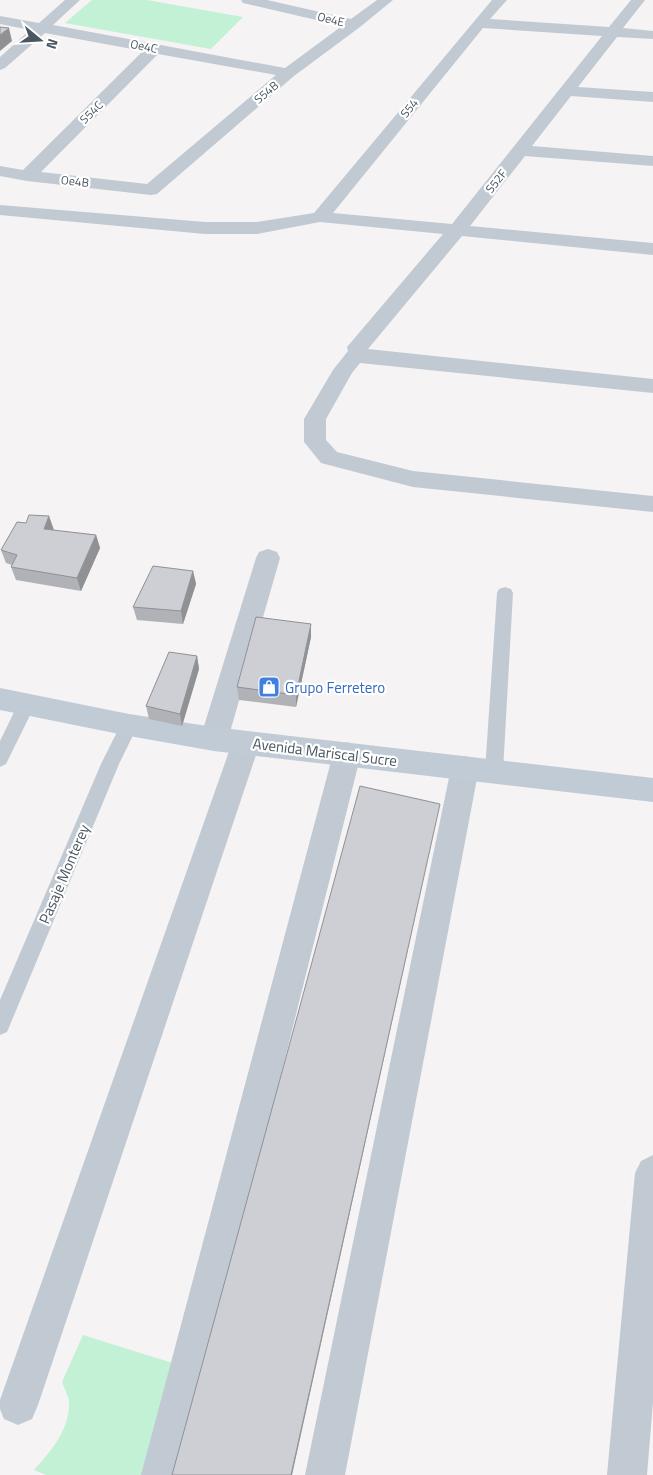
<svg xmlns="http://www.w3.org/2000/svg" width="653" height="1475" viewBox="0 0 653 1475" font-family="'Titillium Web',sans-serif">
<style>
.green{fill:#c3f1d5}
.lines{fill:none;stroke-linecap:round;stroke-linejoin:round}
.lane{fill:#c1cad2;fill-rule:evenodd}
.street{fill:#c1cad2;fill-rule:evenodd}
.secondary{fill:#c1cbd6;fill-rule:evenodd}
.wall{fill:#b0b2b7}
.shaded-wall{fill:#909195}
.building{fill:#cdcfd5;stroke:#909195}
.labels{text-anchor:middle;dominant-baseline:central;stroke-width:4.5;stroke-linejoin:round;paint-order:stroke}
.far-street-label{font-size:12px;fill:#4a5661;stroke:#fff}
.shop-label{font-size:15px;fill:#366cbe;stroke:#fff;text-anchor:start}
.street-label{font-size:15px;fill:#4a5661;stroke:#fff}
</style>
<rect width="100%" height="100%" fill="#f5f3f3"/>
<g class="green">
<path d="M92,0H147L243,17L211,49L65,23Z"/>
<path d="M83,1335L179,1365L151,1475H46L34,1470C52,1450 70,1429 69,1401C68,1395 64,1388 62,1382Z"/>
</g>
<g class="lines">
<g class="lane">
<path d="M505,587L511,589L513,593L503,771L500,776L494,779L488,776L485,771L497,593L499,589Z"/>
<path d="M26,698L32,700L35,705L6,764L0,767V741L20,700Z"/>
<path d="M129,718L135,720L138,725L119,764L7,1032L0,1035V1000L101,764L123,720Z"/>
</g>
<g class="street">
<path d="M65,0H80L53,25L285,68L342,26L243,3L241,0H267L351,19L377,0H393L360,27L294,76L157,194L151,195L27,181L0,176V166L23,170L143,51L45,33L5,68L0,70V57L30,30L0,24V16L39,23ZM158,54L276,75L147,184L41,172Z"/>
<path d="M492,0H507L490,19L609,27L631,0H645L623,28L653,31V39L617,37L578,87L653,92V102L571,96L532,146L653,156V166L525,156L470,226L653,243V255L462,236L368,349L653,379V393L360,363L352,373L326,419V440L337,452L413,471L653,496V512L413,487L321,463L304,442V419L333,370L348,351L347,347L443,234L320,222L257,234H205L0,215V205L205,222H257L314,213ZM483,28L602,36L452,224L333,213Z"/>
<path d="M268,549L277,552L280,558L228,739L224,747L214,751L204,747L200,739L256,558L259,552Z"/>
<path d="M246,731L256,735L260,743L38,1405L32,1419L18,1425L4,1419L0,1409V1400L232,743L236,735Z"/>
<path d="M347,742L357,746L361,754L181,1475H141L333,754L337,746Z"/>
<path d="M465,756L475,760L479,768L345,1475H305L451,768L455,760Z"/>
<path d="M653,1155V1402L647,1475H607L635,1173L641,1161Z"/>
</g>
<path class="secondary" d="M0,688L129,714L214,727L653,778V802L214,751L129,736L0,710Z"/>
</g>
<g class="wall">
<path d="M53,530L96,535L100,548L81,591L16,580L11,567L12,565L6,563L1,550Z"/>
<path d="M193,571L196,584L183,624L137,620L133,607Z"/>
<path d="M311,637L296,707L239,700L237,687Z"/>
<path d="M197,656L199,669L182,726L149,719L146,706Z"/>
</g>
<g class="shaded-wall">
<path d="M9,28L12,41L0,51V35Z"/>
<path d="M49,516L54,530L44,529Z"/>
<path d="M96,535L100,548L81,591L77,578Z"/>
<path d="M193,571L196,584L183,624L181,611Z"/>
<path d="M311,624V637L296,707V695Z"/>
<path d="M197,656L199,669L182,726L180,714Z"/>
<path d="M440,804L292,1475H291Z"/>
</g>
<g class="building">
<path d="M0,27L9,28L0,35Z"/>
<path d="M29,515L49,516L44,529L96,535L77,578L11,567L17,555L1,550L17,522L26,523Z"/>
<path d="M153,566L193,571L181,611L133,607Z"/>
<path d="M256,617L311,624L296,695L237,687Z"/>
<path d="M169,652L197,656L180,714L146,706Z"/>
<path d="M360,786L440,804L291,1475H172Z"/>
</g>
<defs>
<g id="shop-square" transform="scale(1.125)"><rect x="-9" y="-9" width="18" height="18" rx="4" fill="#3f7fe0" stroke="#fff"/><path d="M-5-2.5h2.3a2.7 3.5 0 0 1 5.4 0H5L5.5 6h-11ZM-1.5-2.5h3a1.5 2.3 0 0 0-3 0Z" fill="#fff"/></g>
</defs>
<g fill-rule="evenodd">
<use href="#shop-square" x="269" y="687"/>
</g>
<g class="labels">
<g class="far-street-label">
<text transform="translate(331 19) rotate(13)">Oe4E</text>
<text transform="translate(144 46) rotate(11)">Oe4C</text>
<text transform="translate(266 92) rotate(-40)">S54B</text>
<text transform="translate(409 108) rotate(-51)">S54</text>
<text transform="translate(91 112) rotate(-45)">S54C</text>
<text transform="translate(75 181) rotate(6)">Oe4B</text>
<text transform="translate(496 181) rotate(-52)">S52F</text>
</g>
<g class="shop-label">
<text x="285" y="687">Grupo Ferretero</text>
</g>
<g class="street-label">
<text transform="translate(325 752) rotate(7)">Avenida Mariscal Sucre</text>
<text transform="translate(64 874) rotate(-67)">Pasaje Monterey</text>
</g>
</g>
<g transform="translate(40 40) rotate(108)" stroke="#ffffff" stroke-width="4" paint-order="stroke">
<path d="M0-4L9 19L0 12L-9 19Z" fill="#4a5661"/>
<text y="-8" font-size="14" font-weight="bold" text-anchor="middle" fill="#4a5661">N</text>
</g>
</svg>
